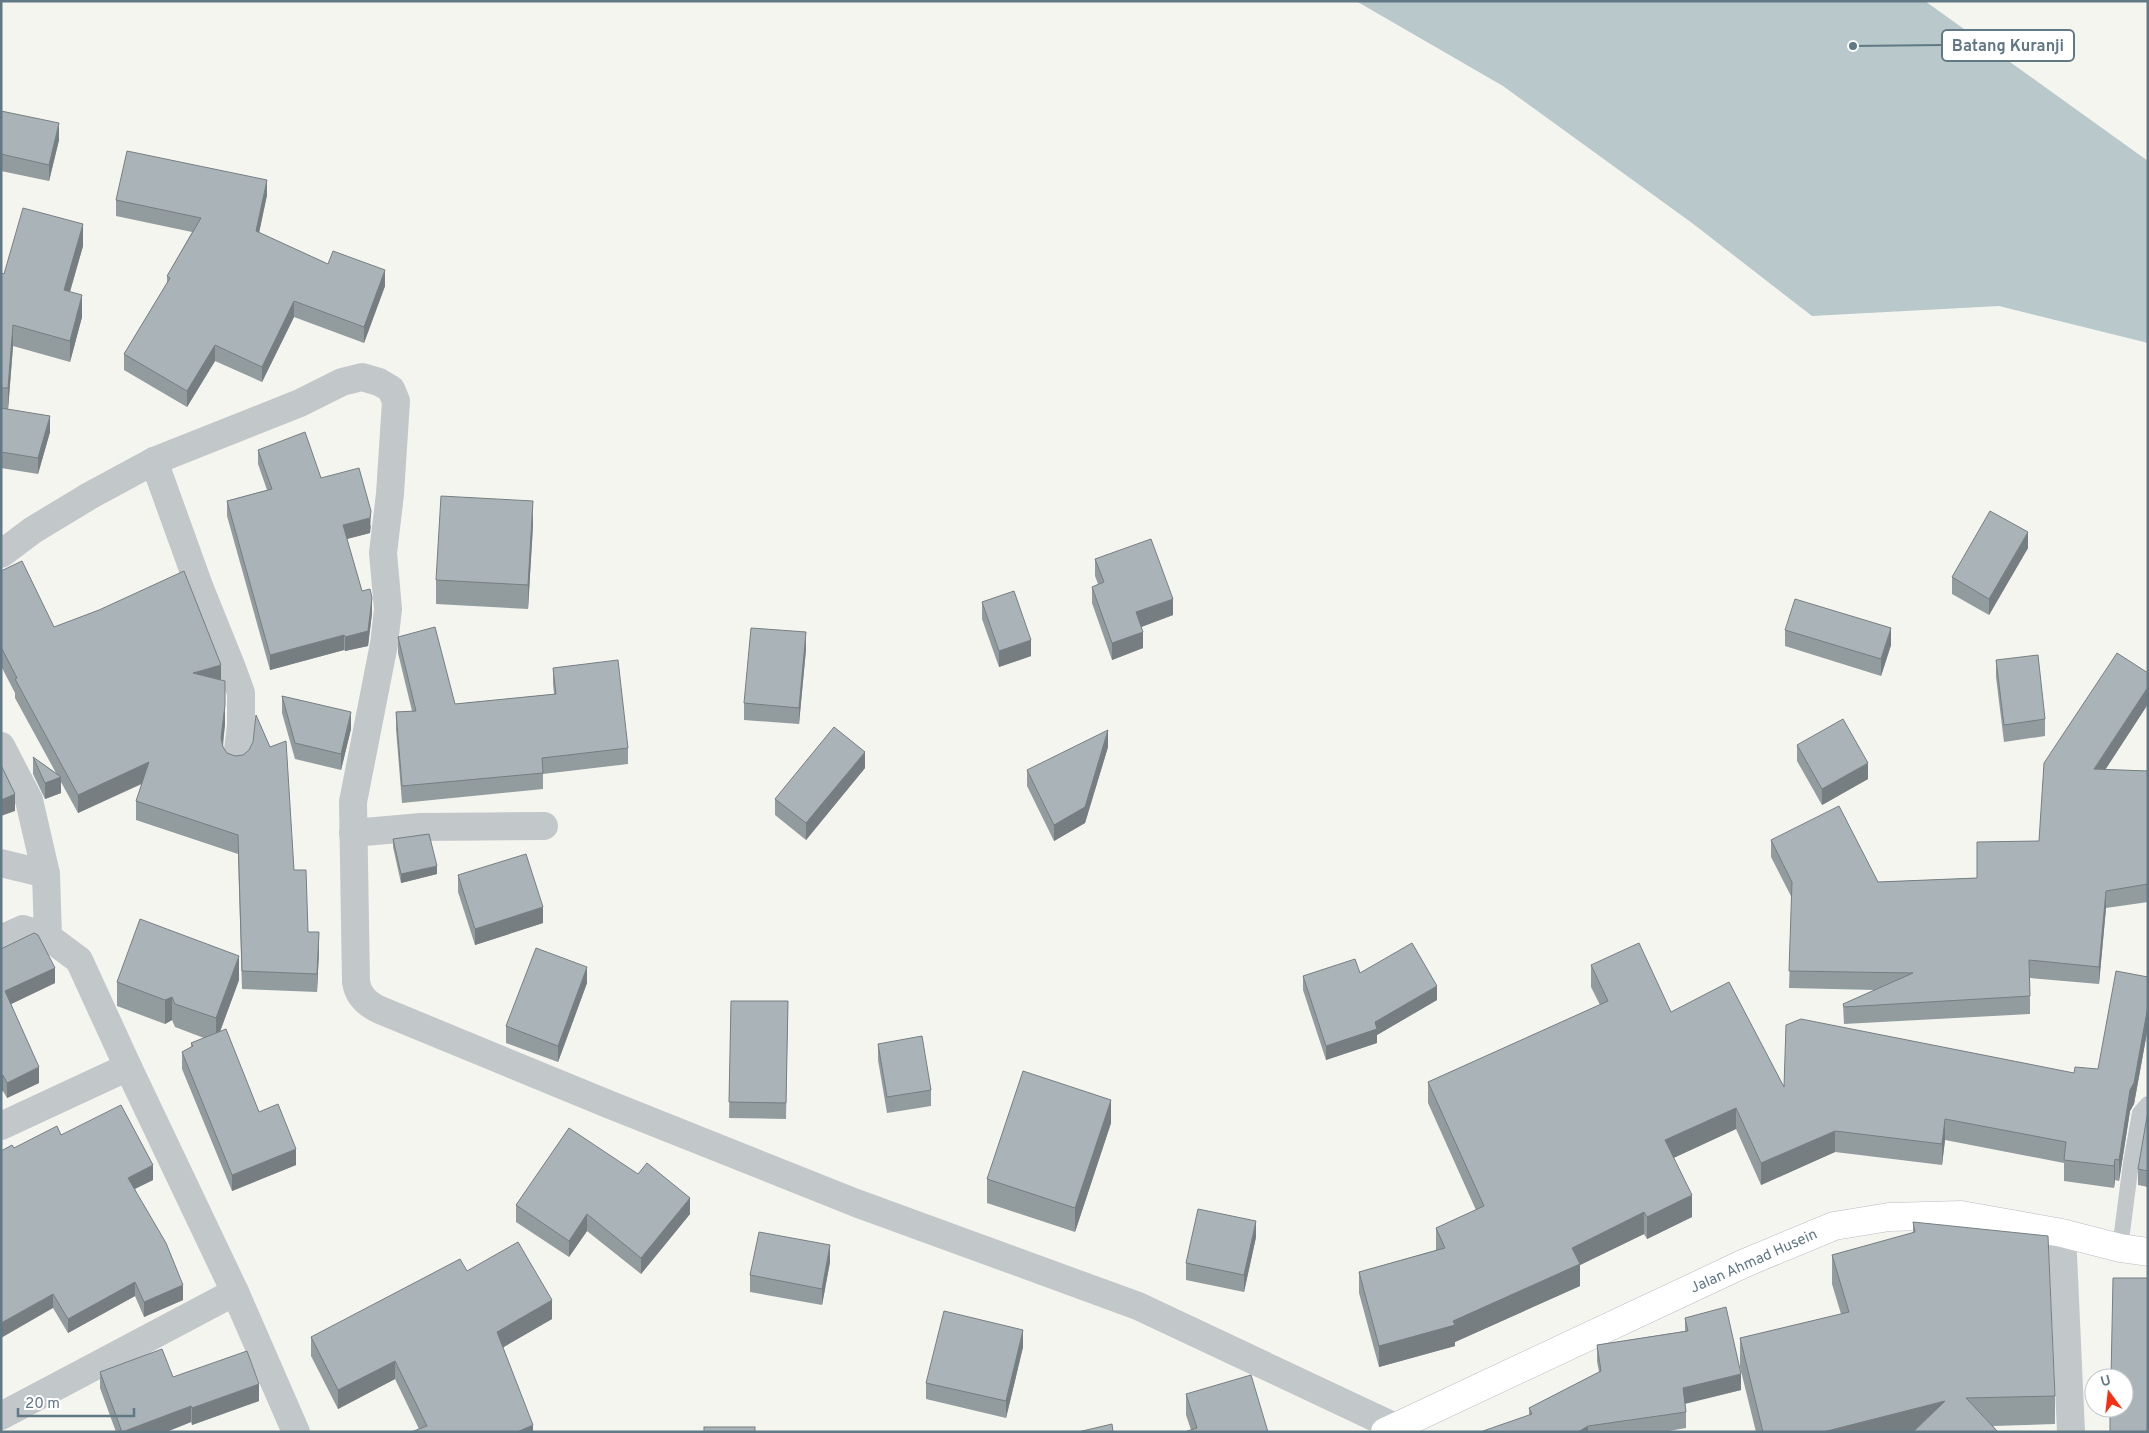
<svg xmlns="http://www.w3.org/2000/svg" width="2149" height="1433" viewBox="0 0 2149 1433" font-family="Overpass,sans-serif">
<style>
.water{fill:#b8c8cb}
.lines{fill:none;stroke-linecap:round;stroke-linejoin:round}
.secondary-casing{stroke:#b6bcc0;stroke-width:29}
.service{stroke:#c2c7ca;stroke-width:16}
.minor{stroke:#c2c7ca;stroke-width:28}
.secondary{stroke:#fff;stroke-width:28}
.wall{fill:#929b9e}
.shaded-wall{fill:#777e81}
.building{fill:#aab4b8;stroke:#777e81}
.labels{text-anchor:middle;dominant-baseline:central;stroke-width:5;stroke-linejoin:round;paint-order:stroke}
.street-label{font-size:15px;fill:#617885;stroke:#fff}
.leader{fill:none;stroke:#617885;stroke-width:2}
.callout-dot{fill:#617885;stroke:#fff;stroke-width:2}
.callout{fill:#fff;stroke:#617885;stroke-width:2}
.callout-label{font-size:16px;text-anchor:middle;font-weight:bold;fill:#617885}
</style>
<rect width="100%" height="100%" fill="#f5f5f0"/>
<path class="water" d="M1356,1H1925L2148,161V343L1999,306L1812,316L1692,223L1503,86Z"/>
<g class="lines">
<g class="secondary-casing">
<path id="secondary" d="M1385,1432L1745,1263L1834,1226L1889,1217L1961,1215L2062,1233L2120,1248L2148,1252"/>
</g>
<path class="service" d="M2120,1248L2131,1163L2140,1113L2148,1104"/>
<g class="minor">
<path d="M154,461L199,586L232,668L241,693V725L237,759"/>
<path d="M1,554L33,530L91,495L154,461L300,403L342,382L362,377L379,382L391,389L396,401L390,494L383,553L388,609L384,644L353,802L356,982C358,996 367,1004 380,1010L608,1104L856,1203L1138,1306L1395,1427"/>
<path d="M1,746L29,800L46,874L48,937"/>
<path d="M353,833L421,827L544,826"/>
<path d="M1,863L46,874"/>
<path d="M1,939L23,929L48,937L79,960L128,1067"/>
<path d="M1,1126L128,1067L235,1292L296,1432"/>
<path d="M2062,1233L2071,1432"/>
<path d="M1,1416L235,1292"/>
</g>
<use href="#secondary" class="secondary"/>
</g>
<g class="wall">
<path d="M1,111L59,140L49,181L1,171Z"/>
<path d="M267,195L259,233L328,264L385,286L364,343L294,317L262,382L215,361L187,407L124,370V354L167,283V276L192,232L116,216V200Z"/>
<path d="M83,246L70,292L82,317L70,362L13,346L8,409L50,432L38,474L1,468V273L4,274Z"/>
<path d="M258,450L321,478L371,526L370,533L347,539L362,591L372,613L368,646L345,651L344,650L270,670L227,516V501L267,490L258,464Z"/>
<path d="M533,525L528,609L436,604V580Z"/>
<path d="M2028,548L1989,615L1952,594V577Z"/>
<path d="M1095,559L1173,615L1141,627L1143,648L1112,660L1092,603V587L1098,584L1095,576Z"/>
<path d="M1,571L54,627L221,680L225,724L223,747L294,870L308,932L319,951L317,992L242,989L238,854L136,820V801L142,784L78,813L61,782V793L45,799L33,774V757L56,773L15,698V693L1,666Z"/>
<path d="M982,602L1031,656L999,667L982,619Z"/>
<path d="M1785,630L1891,645L1881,676L1785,646Z"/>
<path d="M398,637L455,704L554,694L553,684V668L628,748V764L543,774V789L402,803L396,729V712L412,711L398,653Z"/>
<path d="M806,649L799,724L744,720V703Z"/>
<path d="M1996,660L2045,719V736L2004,742L1996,677Z"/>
<path d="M282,696L351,729L341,770L295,759L282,713Z"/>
<path d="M2148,704L2105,770L2148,771V902L2106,908L2099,984L2030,978V1014L1844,1024L1843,1004L1875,990L1789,988L1792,898L1771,857V840L1878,882L1977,878L2039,841Z"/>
<path d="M1797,745L1868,779L1822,805L1797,761Z"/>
<path d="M1108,747L1085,823L1054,841L1027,786V770Z"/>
<path d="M865,768L806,840L775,815V799Z"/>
<path d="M393,839L437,874L401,883L393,847Z"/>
<path d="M458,875L543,923L475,945L458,892Z"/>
<path d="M1,949L55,983L11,1004L39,1083L7,1098L3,1091L1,1092Z"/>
<path d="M1591,965L1671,1012L1784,1087L2074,1073L2098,1069L2148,977V1027L2134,1104L2130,1111L2119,1181L2115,1180L2114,1188L2064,1181V1163L1945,1140L1942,1165L1835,1152L1761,1185L1736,1129L1673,1158L1692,1217L1647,1239L1644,1234L1580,1265V1286L1455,1342V1346L1379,1367L1359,1293V1272L1436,1250V1228L1476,1210L1428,1103V1082L1600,1005L1591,987Z"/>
<path d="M1360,973L1437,1000L1377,1035V1043L1326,1060L1303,990V976Z"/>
<path d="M239,980L220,1032L259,1112L296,1165L232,1191L182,1069V1052L191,1047V1043L204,1038L175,1027L172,1020L165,1024L117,1006V982Z"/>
<path d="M587,983L558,1062L506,1043V1026Z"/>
<path d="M731,1001H788L786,1119L729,1118Z"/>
<path d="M878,1044L931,1090V1106L887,1113L878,1060Z"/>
<path d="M2148,1111V1187L2138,1185V1169Z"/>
<path d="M1111,1123L1075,1232L987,1203V1179Z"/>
<path d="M61,1135L153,1180L135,1189L183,1300L144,1317L135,1296L68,1333L53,1308L14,1148Z"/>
<path d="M516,1205L690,1214L641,1274L587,1231L569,1257L516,1222Z"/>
<path d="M1913,1222L2055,1396V1424L1993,1426L1998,1432H1756L1740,1367V1338L1841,1314L1832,1284V1255L1913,1233Z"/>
<path d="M1256,1237L1244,1292L1186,1280V1263Z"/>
<path d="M830,1262L822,1305L750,1292V1275Z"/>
<path d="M467,1271L552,1319L503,1347L533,1432L419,1429L395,1379L338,1409L311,1356V1337Z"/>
<path d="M1685,1318L1741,1390L1685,1404L1686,1412V1428L1663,1432H1483L1529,1416V1408L1599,1372L1597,1361V1345L1685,1331Z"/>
<path d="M1023,1347L1006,1418L926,1399V1383Z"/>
<path d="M100,1372L173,1377L259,1401L192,1425L191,1422L166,1432H116L100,1388Z"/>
<path d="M1186,1394L1268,1432L1191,1430L1186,1415Z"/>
</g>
<g class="shaded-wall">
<path d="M59,123V140L49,181V165Z"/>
<path d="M267,180V195L256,247V231Z"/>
<path d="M83,224V246L64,312V290Z"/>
<path d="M385,270V286L364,343V327Z"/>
<path d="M82,295V317L70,362V341Z"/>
<path d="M294,301V317L262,382V367Z"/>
<path d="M13,325V346L8,410V388Z"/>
<path d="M215,345V361L187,407V391Z"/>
<path d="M50,416V432L38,474V458Z"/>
<path d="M533,501V525L528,609V585Z"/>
<path d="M371,511L370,533L343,540V525Z"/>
<path d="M2028,532V548L1989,615V599Z"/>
<path d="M372,598V613L368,646L345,651V637Z"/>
<path d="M1173,599V615L1136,629V612Z"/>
<path d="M1891,628V645L1881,676V659Z"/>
<path d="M806,632V649L799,724V708Z"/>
<path d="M1143,632V648L1112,660V643Z"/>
<path d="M344,635V650L270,670V655Z"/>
<path d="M1031,640V656L999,667V651Z"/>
<path d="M221,665V684L193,673Z"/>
<path d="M2148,687V704L2094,787V769Z"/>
<path d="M225,705V724L221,757V738Z"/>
<path d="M351,712V729L341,770V754Z"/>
<path d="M1108,730V747L1085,823L1054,841V825Z"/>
<path d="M865,752V768L806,840V823Z"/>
<path d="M149,762V780L78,813V795Z"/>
<path d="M1868,763V779L1822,805V789Z"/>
<path d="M61,777V793L45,799V783Z"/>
<path d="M15,794V811L1,816V800Z"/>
<path d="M437,866V874L401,883V874Z"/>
<path d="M2106,891V908L2099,984V967Z"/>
<path d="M543,907V923L475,945V929Z"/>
<path d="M319,932V951L317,992V974Z"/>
<path d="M239,956V980L216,1042V1018Z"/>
<path d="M587,967V983L558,1062V1046Z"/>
<path d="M55,968V983L5,1007V991Z"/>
<path d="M1437,986V1000L1377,1035V1043L1326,1060V1046L1375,1022Z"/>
<path d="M172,997V1020L165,1024V1000Z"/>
<path d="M2148,1006V1027L2134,1104L2130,1111L2119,1181V1160L2130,1090Z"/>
<path d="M39,1067V1083L7,1098V1083Z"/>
<path d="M3,1075V1091L1,1092V1076Z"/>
<path d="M1111,1100V1123L1075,1232V1208Z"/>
<path d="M1736,1108V1129L1665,1162V1140Z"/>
<path d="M1945,1119V1140L1942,1165V1144Z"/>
<path d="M1835,1131V1152L1761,1185V1163Z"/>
<path d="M296,1149V1165L232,1191V1175Z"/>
<path d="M2115,1159V1180L2114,1188V1166Z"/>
<path d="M153,1165V1180L128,1192V1178Z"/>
<path d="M1692,1195V1217L1647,1239V1217Z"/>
<path d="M690,1198V1214L641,1274V1258Z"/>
<path d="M1644,1212V1234L1580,1265V1286L1455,1342V1346L1379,1367V1346L1453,1321L1572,1248Z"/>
<path d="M587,1214V1231L569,1257V1241Z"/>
<path d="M1256,1221V1237L1244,1292V1275Z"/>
<path d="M830,1245V1262L822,1305V1289Z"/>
<path d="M135,1282V1296L68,1333V1319Z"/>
<path d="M183,1285V1300L144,1317V1302Z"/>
<path d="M53,1294V1308L1,1338V1323Z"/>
<path d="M552,1300V1319L497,1351V1332Z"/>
<path d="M1023,1330V1347L1006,1418V1401Z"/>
<path d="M395,1361V1379L338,1409V1390Z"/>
<path d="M1741,1374V1390L1683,1404V1388Z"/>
<path d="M259,1384V1401L192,1425V1408Z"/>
<path d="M1945,1401L1936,1432H1823Z"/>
<path d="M191,1406V1422L166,1432H122Z"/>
<path d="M533,1425V1432H517Z"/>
<path d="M1588,1426V1432H1578Z"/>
</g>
<g class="building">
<path d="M1,111L59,123L49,165L1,154Z"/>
<path d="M127,151L267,180L256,231L328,264L333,251L385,270L364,327L294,301L262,367L215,345L187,391L124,354L170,278L167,276L201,218L116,200Z"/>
<path d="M23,208L83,224L64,290L82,295L70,341L13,325L8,388H1V273L4,274Z"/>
<path d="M1,408L50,416L38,458L1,452Z"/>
<path d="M305,432L321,478L359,468L371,511L370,518L343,525L362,591L370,589L372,598L368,631L345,637L344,635L270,655L227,501L272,489L258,450Z"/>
<path d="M441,496L533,501L528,585L436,580Z"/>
<path d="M1990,511L2028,532L1989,599L1952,577Z"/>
<path d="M1151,539L1173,599L1136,612L1143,632L1112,643L1092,587L1104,582L1095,559Z"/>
<path d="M22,561L54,627L99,610L184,571L221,665L193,673L225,681V705L221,738L223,747L227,753L235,756L243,755L249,750L253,742L256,715L270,747L286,741L294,870H306L308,932H319L317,974L242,971L238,835L136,801L149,762L78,795L15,679L17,678L1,647V571Z"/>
<path d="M1014,591L1031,640L999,651L982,602Z"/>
<path d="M1795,599L1891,628L1881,659L1785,630Z"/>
<path d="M435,627L455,704L556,694L553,668L618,660L628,748L542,758L543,773L402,786L396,712L416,711L398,637Z"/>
<path d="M751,628L806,632L799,708L744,703Z"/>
<path d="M2117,653L2148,673V687L2094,769L2148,771V884L2106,891L2099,967L2029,960L2030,996L1844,1007L1843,1004L1913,973L1789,971L1792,882L1771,840L1839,806L1878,882L1977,878V842L2039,841L2044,763Z"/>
<path d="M2038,655L2045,719L2004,725L1996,660Z"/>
<path d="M282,696L351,712L341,754L295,743Z"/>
<path d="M1843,719L1868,763L1822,789L1797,745Z"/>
<path d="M834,727L865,752L806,823L775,799Z"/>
<path d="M1108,730L1085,807L1054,825L1027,770Z"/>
<path d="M33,757L61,777L45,783Z"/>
<path d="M1,765L15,794L1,800Z"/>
<path d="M429,834L437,866L401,874L393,839Z"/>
<path d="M526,854L543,907L475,929L458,875Z"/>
<path d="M140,919L239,956L216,1018L175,1004L172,997L165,1000L117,982Z"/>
<path d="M34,933L38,935L55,968L5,991L39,1067L7,1083L3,1075L1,1076V949Z"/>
<path d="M1412,943L1437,986L1375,1022L1377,1029L1326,1046L1303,976L1355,959L1360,973Z"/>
<path d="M1639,943L1671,1012L1729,982L1784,1087L1786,1025L1801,1019L2074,1073L2075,1067L2098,1069L2116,971L2148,977V1006L2134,1083L2130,1090L2119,1160L2115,1159L2114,1166L2064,1160L2066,1142L1945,1119L1942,1144L1835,1131L1761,1163L1736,1108L1665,1140L1692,1195L1647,1217L1644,1212L1572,1248L1580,1264L1453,1321L1455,1325L1379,1346L1359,1272L1445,1248L1436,1228L1484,1206L1428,1082L1608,1001L1591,965Z"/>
<path d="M536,948L587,967L558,1046L506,1026Z"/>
<path d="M731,1001H788L786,1103L729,1102Z"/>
<path d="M226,1029L259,1112L278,1104L296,1149L232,1175L182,1052L193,1046L191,1043Z"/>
<path d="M922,1036L931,1090L887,1097L878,1044Z"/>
<path d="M1023,1071L1111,1100L1075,1208L987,1179Z"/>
<path d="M121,1105L153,1165L128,1178L166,1243L183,1285L144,1302L135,1282L68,1319L53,1294L1,1323V1151L12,1145L14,1148L57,1126L61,1135Z"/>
<path d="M2148,1111V1171L2138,1169Z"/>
<path d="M569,1128L638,1174L647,1163L690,1198L641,1258L587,1214L569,1241L516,1205Z"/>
<path d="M1198,1209L1256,1221L1244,1275L1186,1263Z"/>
<path d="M1913,1222L2048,1236L2055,1396L1966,1398L1998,1432H1913L1945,1401L1823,1432H1763L1740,1338L1849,1312L1832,1255L1915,1232Z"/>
<path d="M759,1232L830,1245L822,1289L750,1275Z"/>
<path d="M518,1242L552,1300L497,1332L533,1425L517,1432H411L427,1426L395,1361L338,1390L311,1337L460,1259L467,1271Z"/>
<path d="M2113,1278H2148V1432H2110V1408H2124V1378H2111Z"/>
<path d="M1726,1307L1741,1374L1683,1388L1686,1412L1588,1426L1578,1432H1483V1431L1532,1414L1529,1408L1601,1371L1597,1345L1688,1331L1685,1318Z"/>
<path d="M944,1311L1023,1330L1006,1401L926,1383Z"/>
<path d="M162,1349L173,1377L247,1351L259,1384L192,1408L191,1406L122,1432L100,1372Z"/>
<path d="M1251,1375L1268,1432H1184L1197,1428L1186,1394Z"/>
<path d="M1112,1424L1113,1432H1078Z"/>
<rect x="704" y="1427" width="51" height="5"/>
</g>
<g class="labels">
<g class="street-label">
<text transform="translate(1754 1262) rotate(-24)">Jalan Ahmad Husein</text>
</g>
</g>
<path class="leader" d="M1853 46L1942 45"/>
<circle class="callout-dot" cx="1853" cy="46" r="5"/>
<rect class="callout" x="1942" y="30" width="132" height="31" rx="5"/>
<g class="callout-label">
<text x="2008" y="51">Batang Kuranji</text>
</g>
<rect width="2149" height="1433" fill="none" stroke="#617885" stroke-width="5"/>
<g transform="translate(2109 1393) rotate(345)"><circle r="24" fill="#ffffff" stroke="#c0c9ce"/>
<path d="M0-4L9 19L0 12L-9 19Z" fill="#f33013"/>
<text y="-8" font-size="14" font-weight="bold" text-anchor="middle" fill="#617885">U</text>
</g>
<path d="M18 1408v8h116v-8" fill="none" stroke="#617885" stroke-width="2.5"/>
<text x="25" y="1408" font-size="15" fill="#617885" stroke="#ffffff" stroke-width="4" paint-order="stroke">20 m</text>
</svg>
